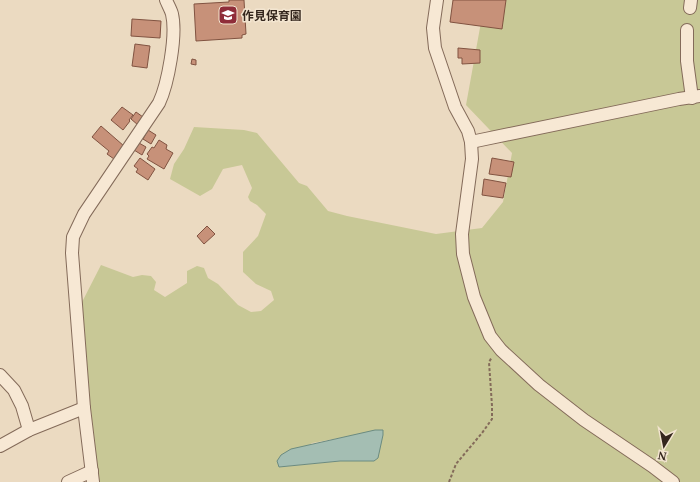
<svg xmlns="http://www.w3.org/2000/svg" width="700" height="482" viewBox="0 0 700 482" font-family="'Noto Serif','Noto Sans JP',serif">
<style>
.green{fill:#c8c896;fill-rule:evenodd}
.water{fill:#a4beb3;stroke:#6b8b80}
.building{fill:#c79179;stroke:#815341}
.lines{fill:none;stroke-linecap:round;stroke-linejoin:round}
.minor-casing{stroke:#846b5a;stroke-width:14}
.path{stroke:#846b5a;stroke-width:2;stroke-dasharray:3 2;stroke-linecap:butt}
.minor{stroke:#f7e8d4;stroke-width:12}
.labels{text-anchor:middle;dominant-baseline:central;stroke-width:3;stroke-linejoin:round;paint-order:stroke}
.poi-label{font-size:12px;font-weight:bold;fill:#34261d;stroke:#f3e5d0;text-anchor:start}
</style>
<rect width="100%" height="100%" fill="#ebdac1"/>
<path class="green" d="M485,0H700V482H97L95,449L80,306L101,265L133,277L142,275L151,276L156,282L154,290L165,297L187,283V271L197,266L204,268L208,278L218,284L238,305L251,312L261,311L274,300L271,291L256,284L243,272V252L258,236L266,214L257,205L250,201L248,197L252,188L242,165L223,169L212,189L200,196L170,179L174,164L184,149L194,127L244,130L257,133L299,183L307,186L328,211L347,216L436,234L482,228L503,202L512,153L466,105ZM383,430V435L374,461H340L280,467L312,443Z"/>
<path class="water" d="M375,430H383V435L378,458L374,461H340L279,467L277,461L281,455L291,449Z"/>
<g class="building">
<path d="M229,0H244L246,34L242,35V38L196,41L194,4L229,2Z"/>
<path d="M453,0H506L502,29L450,22Z"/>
<path d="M132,19L161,21L160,38L131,36Z"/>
<path d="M135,44L150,46L147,68L132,66Z"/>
<path d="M458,48L480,50V63L462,64V58H458Z"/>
<path d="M192,59L196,60V65L191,64Z"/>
<path d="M122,107L133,115L129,120L130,121L123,130L111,120Z"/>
<path d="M136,112L143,117L138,125L131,119Z"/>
<path d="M101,126L124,146L114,159L107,154L109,151L92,137Z"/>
<path d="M148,130L156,135L151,144L143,139Z"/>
<path d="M159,140L167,145L166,149L173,153L164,169L147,159L149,156L147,154L152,147L154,148Z"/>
<path d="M139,143L146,147L142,155L134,150Z"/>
<path d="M140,158L155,169L148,180L136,172L138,169L134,166Z"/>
<path d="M492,158L514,162L511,177L489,174Z"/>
<path d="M484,179L506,183L503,198L482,195Z"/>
<path d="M207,226L215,234L204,244L197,236Z"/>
</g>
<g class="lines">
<g class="minor-casing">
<g id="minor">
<path d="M437,0L433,28L435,48L455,107L468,131L471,142L472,159L462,234L463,254L474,297L490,336L501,350L539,385L584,420L652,466L673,482"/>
<path d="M690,8L691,0"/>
<path d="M687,30V61L692,98"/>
<path d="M471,142L679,99L700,96"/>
<path d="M0,375L14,390L22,406L29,430"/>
<path d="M0,446L29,430L84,408"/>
<path d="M68,482L92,471"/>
<path d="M93,482L84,408L72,253L73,237L84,214L159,103C168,84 177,35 172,14C171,10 168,5 166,0"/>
</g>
</g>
<path class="path" d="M449,482L456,464L482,433L492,419V406L489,362L492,357"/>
<use href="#minor" class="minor"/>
</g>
<defs>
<g id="school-square" transform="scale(1)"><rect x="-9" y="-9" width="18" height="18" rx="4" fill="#8f2d39" stroke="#f3e5d0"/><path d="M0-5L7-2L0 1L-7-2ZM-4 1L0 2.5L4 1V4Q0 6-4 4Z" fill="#fff"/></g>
</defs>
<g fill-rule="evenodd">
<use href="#school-square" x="228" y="15"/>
</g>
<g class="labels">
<g class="poi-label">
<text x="242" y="15">作見保育園</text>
</g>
</g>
<g transform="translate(664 446) rotate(190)" stroke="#f3e5d0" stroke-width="3" paint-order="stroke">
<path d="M0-3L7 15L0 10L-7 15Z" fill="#34261d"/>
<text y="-6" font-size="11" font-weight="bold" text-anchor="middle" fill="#34261d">N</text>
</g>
</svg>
